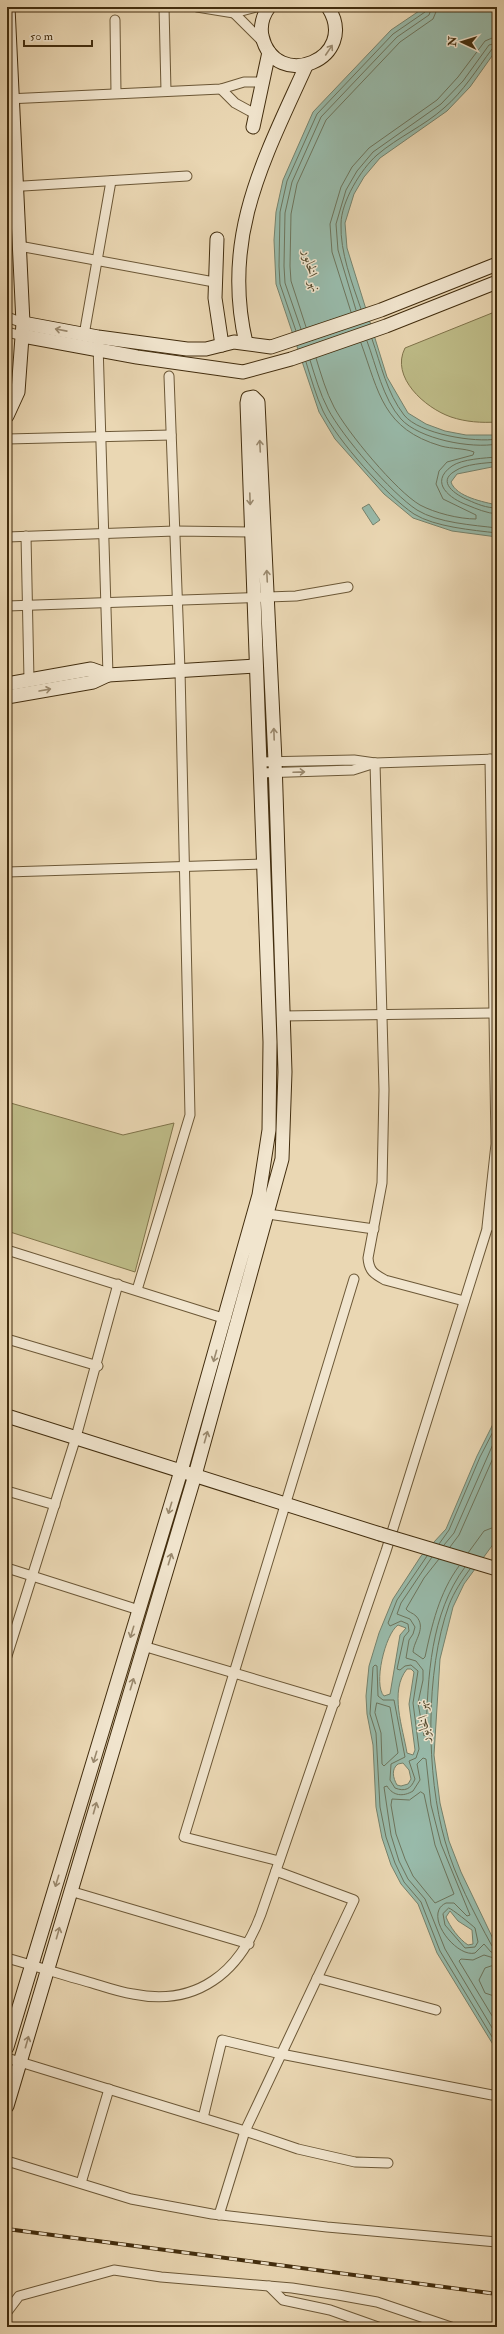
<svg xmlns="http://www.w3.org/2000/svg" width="504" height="2334" viewBox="0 0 504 2334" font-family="'IM FELL Double Pica',Amiri,serif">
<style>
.green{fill:#bebc88;stroke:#80744b}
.water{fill:#98baaa;stroke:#76826c;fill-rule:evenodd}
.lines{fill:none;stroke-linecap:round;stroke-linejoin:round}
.shore{stroke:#6d745c;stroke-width:1}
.street-casing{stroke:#6c5837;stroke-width:11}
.secondary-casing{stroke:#422d0e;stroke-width:15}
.street{stroke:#f1e5ce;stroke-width:9}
.secondary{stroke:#f1e5ce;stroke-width:13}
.rail-casing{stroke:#422d0e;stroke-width:4}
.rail{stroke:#f1e5ce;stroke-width:2.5;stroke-dasharray:8;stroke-linecap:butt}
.secondary-bridge-casing{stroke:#422d0e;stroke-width:15;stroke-linecap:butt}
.secondary-bridge{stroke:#f1e5ce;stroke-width:13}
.oneway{stroke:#9a896e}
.labels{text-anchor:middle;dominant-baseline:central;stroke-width:3;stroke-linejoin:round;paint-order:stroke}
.water-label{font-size:14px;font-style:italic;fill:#53492d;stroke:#f1e5ce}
</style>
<rect width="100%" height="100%" fill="#ead7b3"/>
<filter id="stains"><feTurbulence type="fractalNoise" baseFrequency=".005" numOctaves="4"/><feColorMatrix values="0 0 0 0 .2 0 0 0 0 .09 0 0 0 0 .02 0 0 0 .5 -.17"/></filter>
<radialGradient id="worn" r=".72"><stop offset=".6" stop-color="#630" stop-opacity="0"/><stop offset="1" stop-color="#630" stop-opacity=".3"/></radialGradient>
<g class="green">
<path d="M497,311V422C481,423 466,422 451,417C425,408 390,377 405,348Z"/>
<path d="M7,1102L123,1135L174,1123L135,1272L7,1231Z"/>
</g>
<g class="water">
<path d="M425,7H497V49L470,87L447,111L380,158L364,177L354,194L345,223L347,248L387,377L408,413L426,424L445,431L466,435H497V466L457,474L451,482C456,497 484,502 497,505V537L452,531L413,518L384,494L335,439L319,412L276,284L274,240L276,212L283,180L313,112L391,30Z"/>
<path d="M369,504L380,520L373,525L362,508Z"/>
<path d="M497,1416V1539L464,1584L453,1607L440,1659L434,1755L440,1803L449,1841L461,1872L497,1947V1978L494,1980L497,1985V2051L437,1953L418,1904L401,1884L391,1865L382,1838L376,1807L373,1745L367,1714L366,1696L369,1666L379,1633L393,1599L421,1556L446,1529L477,1456ZM398,1625L406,1628L400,1635L390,1694L384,1696C373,1685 385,1634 398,1625ZM407,1669H411L414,1672L409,1704L415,1750L413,1755L407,1753C403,1728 389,1691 407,1669ZM403,1763L409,1770L411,1779L408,1784L401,1786L397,1785C393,1778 391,1769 398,1764ZM450,1911L458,1921L472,1930L473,1944L468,1945C459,1939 450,1927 446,1917Z"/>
</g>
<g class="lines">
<g class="shore">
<path d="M361,309C352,283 340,252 341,224C341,202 361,169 377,155C398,137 424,126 444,108C463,92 477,69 492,49L497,48"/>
<path d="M356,310L338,250L336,224L346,190L357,171L373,152L441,104L463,81L489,45L497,43"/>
<path d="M351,312L332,252L330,224L341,187L352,167L369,148L437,100L458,77L485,41L497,36"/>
<path d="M306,327L291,281L290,266L291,214L297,184L326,120L400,42L433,19L438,7"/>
<path d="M301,329L285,283L284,266L285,213L292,182L321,117L397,37L429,15L432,7"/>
<path d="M296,331L280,284L279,266L280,212L287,181L317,114L393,34L425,12L427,7"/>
<path d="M372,339C381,365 387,393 404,415C419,434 475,443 497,439"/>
<path d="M367,341C376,365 383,399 401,419C419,439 471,449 497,444"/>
<path d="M316,358C321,374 326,392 334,407C347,432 396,491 420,505C435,513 459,519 476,519V515L443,499L436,484L439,471L447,462L473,455L474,452C464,448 452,449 441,446C383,429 379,393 361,343"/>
<path d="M310,360C315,376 320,394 328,409C342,436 391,493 417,510C438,523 473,525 497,528"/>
<path d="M306,362C311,378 316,396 323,411C337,440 387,496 414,514C435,527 472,530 497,533"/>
<path d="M497,457C485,458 462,459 452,466C428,483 451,499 467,505C477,509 486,513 497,514"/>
<path d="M497,462C485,463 465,464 455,471C436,482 456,495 468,500C477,504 486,508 497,508"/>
<path d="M439,1544L449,1530L480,1457L497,1424"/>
<path d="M444,1545L454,1533L497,1435"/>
<path d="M450,1547L459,1535L497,1449"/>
<path d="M468,1553L484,1531L497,1526"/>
<path d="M427,1556L397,1600L388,1623L390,1626L401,1621L408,1624L409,1631L404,1637L397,1669L400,1670L405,1666L411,1665L418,1671L413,1703L419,1749L416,1758L409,1761L415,1779C411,1789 405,1792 395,1788L390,1780L391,1764L405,1757L394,1700H383L378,1696L377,1666L375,1665L373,1667L370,1714L376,1733L380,1807L386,1837L395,1863L404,1882L421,1902L440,1951L497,2045"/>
<path d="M432,1557L401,1603L397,1614L410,1619L415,1627L413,1634L409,1640L406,1658L416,1661L423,1670V1680L418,1703L424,1736L426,1734C428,1677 430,1614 465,1567"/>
<path d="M439,1559L424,1578L406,1609C408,1612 413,1613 416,1616C427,1628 414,1640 413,1652L423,1659L425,1657C432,1625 439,1593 459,1566"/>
<path d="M470,1569C462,1580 454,1592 449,1605C425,1671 426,1775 445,1841C455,1877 474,1913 492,1946L497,1948"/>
<path d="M377,1703L390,1707L398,1753L384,1766L382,1764L381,1733L375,1713Z"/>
<path d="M421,1792L424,1794L435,1845L454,1894L435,1903L413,1876L405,1859L396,1834L391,1805L392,1799L409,1800Z"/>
<path d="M449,1908C451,1908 472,1925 475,1928L478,1942L475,1947L465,1948L445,1925L443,1914Z"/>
<path d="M497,1953L491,1952L484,1944L475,1953C456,1958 422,1914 446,1903H454L467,1916L470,1915L441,1844L431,1805L426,1759L423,1758L417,1764L420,1780L413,1791C403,1797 393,1796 387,1786L384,1787L391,1835L399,1861L408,1879L425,1899L445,1949L497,2036"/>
<path d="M497,1959L484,1955L473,1960L461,1959L459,1961L497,2024"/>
<path d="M497,1964L485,1968L479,1980L485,1993L497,1997"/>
</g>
<g class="street-casing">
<g id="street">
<path d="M164,7L166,91"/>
<path d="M197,7L234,13L256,7"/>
<path d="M234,13L263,42"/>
<path d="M115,20L116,93"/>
<path d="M221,89L235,103L257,115"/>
<path d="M7,99L221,89L244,82H263"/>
<path d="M7,187L187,176"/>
<path d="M19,246L214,282"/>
<path d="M7,317L23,323"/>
<path d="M7,332L23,336"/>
<path d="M84,335L111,181"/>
<path d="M98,344L108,675"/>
<path d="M7,389L18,392"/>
<path d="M7,439L171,435"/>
<path d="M26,536L29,680"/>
<path d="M7,537L175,531L251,532"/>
<path d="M7,606L296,596L348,587"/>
<path d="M260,762L354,760L375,763L497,759"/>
<path d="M375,763L384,1090L382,1183L368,1258C369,1271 374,1274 385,1280L464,1301"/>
<path d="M260,773L353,770L375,763"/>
<path d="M7,872L263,864"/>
<path d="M282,1016L492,1013"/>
<path d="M268,1214L374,1229"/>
<path d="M487,1227L496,1144L490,759"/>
<path d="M7,1250L226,1319"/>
<path d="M137,1290L190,1115L180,670L169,376"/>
<path d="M7,1339L98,1366"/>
<path d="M7,1491L55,1505"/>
<path d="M7,1568L139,1610"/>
<path d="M143,1646L335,1703"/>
<path d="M7,1656L76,1437L118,1284"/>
<path d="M279,1861L184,1837L354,1279"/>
<path d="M70,1891L249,1944"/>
<path d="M7,1958C35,1966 63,1975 92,1983C105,1987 119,1992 133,1994C197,2007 240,1972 261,1914L386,1551L487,1229L497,1214"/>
<path d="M317,1978L436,2010"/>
<path d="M7,2058L245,2131L298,2149L355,2162L388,2163"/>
<path d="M203,2118L222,2040L281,2054L492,2095"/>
<path d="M7,2161L131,2199L212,2214L327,2227L497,2242"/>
<path d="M81,2183L109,2089"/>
<path d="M219,2215L245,2131L354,1900L276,1871"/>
<path d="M269,2286L283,2300L330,2310L378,2327"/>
<path d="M7,2312L19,2296L114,2270L161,2277L292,2288L338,2295L377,2302L451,2327"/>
</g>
</g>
<g class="secondary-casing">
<g id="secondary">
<path d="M269,7C263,15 260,26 262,36C275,93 361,59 328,7"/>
<path d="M253,127L269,52"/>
<path d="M217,239L215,298L222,345"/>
<path d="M23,323L98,337L187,349H206L234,342L271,347L381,310L497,264"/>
<path d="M23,336L137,357L243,372L291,359L386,326L497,282"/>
<path d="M246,343C221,237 264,159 306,66"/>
<path d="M7,416L18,392L23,323L8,7"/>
<path d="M7,684L91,669L108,675L256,666"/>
<path d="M7,697L93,682L108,675"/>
<path d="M7,1416L380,1534"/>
<path d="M7,2047L181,1471L259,1195L269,1130L270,1042L247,403L248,398L253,397L258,402L275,761L285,1072L282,1159L195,1475L7,2106"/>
</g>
</g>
<use href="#street" class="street"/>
<use href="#secondary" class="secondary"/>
<g class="rail-casing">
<path id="rail" d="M7,2229L497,2294"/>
</g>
<use href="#rail" class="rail"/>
<g class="secondary-bridge-casing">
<path id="secondary-bridge" d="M380,1534L497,1569"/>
</g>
<use href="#secondary-bridge" class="secondary-bridge"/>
</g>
<defs><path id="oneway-shaft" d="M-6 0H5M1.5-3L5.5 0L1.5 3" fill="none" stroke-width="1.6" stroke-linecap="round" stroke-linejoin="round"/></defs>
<g class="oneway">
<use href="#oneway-shaft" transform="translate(329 50) rotate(-56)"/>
<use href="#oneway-shaft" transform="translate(61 330) rotate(-169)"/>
<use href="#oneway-shaft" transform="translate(260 446) rotate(-93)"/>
<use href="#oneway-shaft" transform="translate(250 499) rotate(88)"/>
<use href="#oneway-shaft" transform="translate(267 576) rotate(-93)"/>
<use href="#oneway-shaft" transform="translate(45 690) rotate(-10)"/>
<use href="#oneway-shaft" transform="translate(274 734) rotate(-92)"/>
<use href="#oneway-shaft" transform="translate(299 772) rotate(-2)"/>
<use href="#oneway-shaft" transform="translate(215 1356) rotate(106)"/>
<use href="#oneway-shaft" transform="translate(206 1437) rotate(-74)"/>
<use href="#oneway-shaft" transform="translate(170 1508) rotate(107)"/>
<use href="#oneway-shaft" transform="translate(170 1559) rotate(-73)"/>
<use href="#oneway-shaft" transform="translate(132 1632) rotate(107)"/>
<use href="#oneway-shaft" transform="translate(132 1684) rotate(-73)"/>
<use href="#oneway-shaft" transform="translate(95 1757) rotate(107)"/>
<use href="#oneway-shaft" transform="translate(95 1808) rotate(-74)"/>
<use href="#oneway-shaft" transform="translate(57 1881) rotate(107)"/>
<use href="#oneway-shaft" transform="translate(58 1933) rotate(-74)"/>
<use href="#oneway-shaft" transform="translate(27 2042) rotate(-74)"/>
</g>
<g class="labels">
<g class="water-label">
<text transform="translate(312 271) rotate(78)">نهر الخابور</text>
<text transform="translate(423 1721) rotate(-95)">نهر الخابور</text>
</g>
</g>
<rect width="504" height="2334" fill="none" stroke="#ead7b3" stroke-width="24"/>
<rect x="8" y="8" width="488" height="2318" fill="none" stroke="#422d0e" stroke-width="2"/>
<rect x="12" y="12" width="480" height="2310" fill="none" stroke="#422d0e"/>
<g transform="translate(462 42) rotate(274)" stroke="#f1e5ce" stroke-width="3" paint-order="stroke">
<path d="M0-3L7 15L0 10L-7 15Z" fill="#422d0e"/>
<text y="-6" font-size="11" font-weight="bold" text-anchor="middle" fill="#422d0e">N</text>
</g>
<path d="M24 40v6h68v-6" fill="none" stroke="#422d0e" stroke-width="2"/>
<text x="30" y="40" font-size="12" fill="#422d0e" stroke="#f1e5ce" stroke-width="3" paint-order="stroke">50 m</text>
<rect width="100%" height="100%" filter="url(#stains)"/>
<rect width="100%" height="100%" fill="url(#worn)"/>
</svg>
